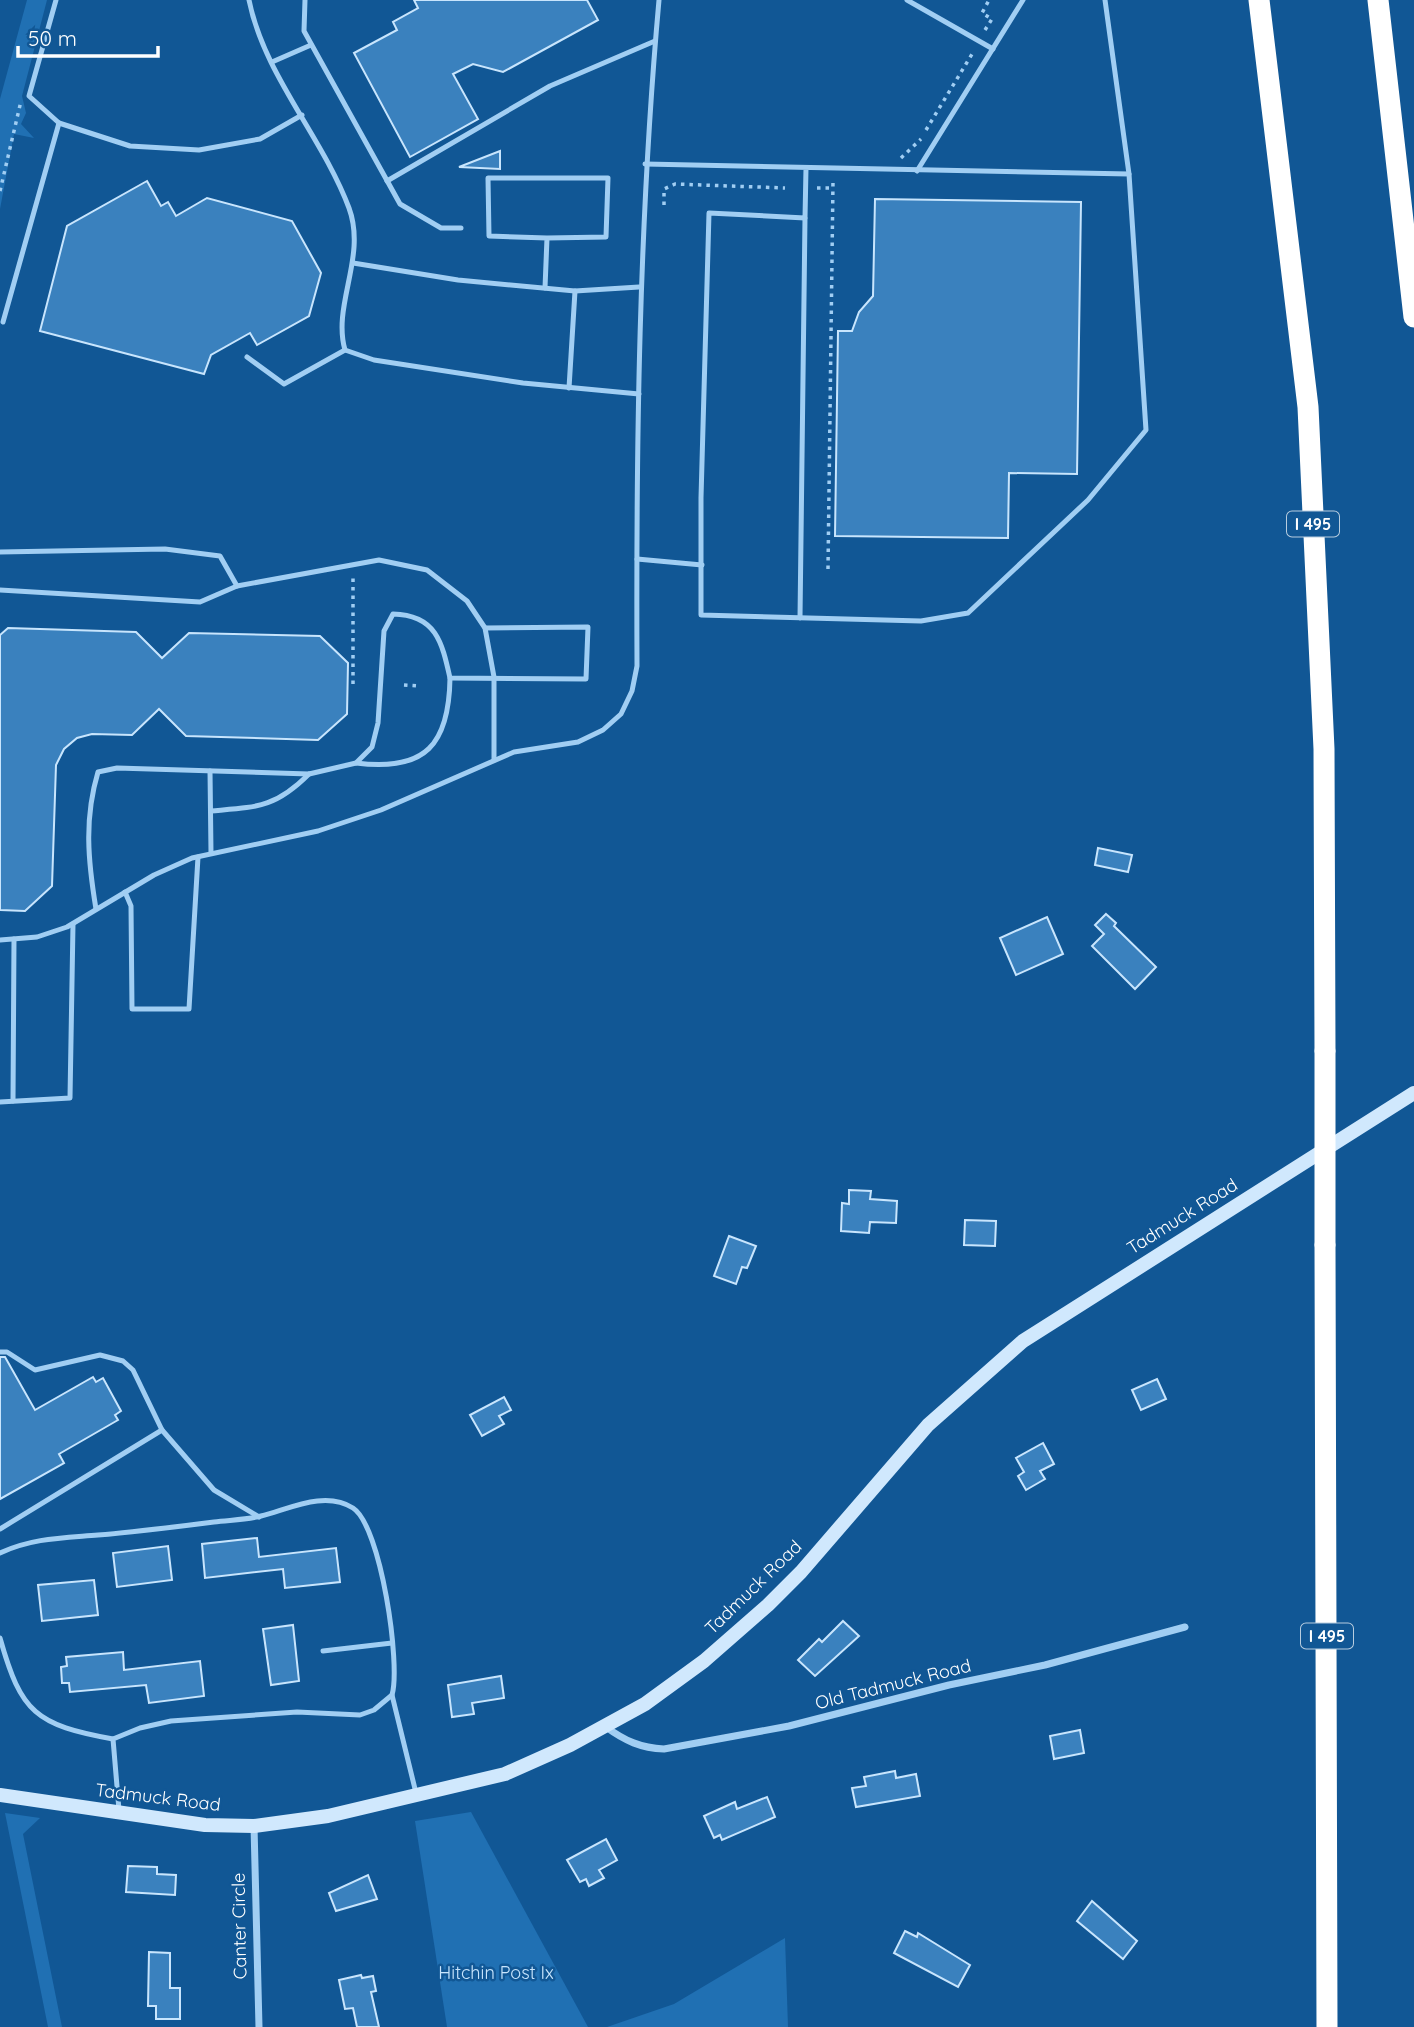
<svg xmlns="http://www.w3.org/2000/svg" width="1414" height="2027" viewBox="0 0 1414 2027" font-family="Quicksand,sans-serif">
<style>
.green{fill:#2070b3}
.building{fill:#3a81be;stroke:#c8e5fd;stroke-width:2}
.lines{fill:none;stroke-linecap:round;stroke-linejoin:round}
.path{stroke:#a1cef3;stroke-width:3.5;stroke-dasharray:3.5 5;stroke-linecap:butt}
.lane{stroke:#a1cef3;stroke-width:5}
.street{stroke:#a1cef3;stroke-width:7}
.secondary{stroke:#d0e8fd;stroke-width:14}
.highway{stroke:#fff;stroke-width:21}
.highway-bridge{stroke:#fff;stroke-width:21}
.labels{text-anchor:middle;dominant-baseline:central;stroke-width:5;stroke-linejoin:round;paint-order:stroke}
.shield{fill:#115795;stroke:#b8cddf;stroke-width:2}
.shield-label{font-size:16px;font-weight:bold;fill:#fff}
.street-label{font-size:18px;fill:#fff;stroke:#115795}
.park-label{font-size:18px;fill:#c8e5fd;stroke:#115795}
</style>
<rect width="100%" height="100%" fill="#115795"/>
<g class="green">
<path d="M27,0H47L22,96L26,113L21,124L34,138L14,134L0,209V99Z"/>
<path d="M471,1812L588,2027H447L415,1821Z"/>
<path d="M5,1813L40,1818L23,1834L62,2027H48Z"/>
<path d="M785,1938L788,2027H607L674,2004Z"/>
</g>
<g class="building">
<path d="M414,0H587L598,20L503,72L473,64L453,74L478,119L410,157L354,53L397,30L393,22L418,8Z"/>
<path d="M500,151V169L459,167Z"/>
<path d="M147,181L161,206L168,202L176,216L207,198L292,221L321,273L309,316L257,345L250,333L211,355L204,374L40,331L67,226Z"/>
<path d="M875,199L1081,202L1077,474L1009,473L1008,538L835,536L838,331H852L859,312L873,296Z"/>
<path d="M8,628L136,632L162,658L189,633L320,636L348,663L347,714L318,740L186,736L159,709L132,735L92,734L77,738L64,749L56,765L52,886L25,911L0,910V635Z"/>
<path d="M1098,848L1132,855L1128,872L1095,865Z"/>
<path d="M1106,914L1116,923L1114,926L1156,967L1135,989L1092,946L1104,934L1095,925Z"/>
<path d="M1047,917L1063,954L1016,975L1000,938Z"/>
<path d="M849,1190L871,1191L870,1199L897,1201L896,1223L870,1222L869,1233L841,1231L842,1203L849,1204Z"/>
<path d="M965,1220L996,1221L995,1246L964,1245Z"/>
<path d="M729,1236L756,1246L747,1268L742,1267L736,1284L714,1276Z"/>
<path d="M0,1357H5L35,1410L93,1377L96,1382L103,1378L121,1411L115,1415L118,1420L59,1454L64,1463L0,1499Z"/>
<path d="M1157,1379L1166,1399L1141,1410L1132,1390Z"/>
<path d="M504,1397L511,1410L499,1416L504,1424L482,1436L470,1415Z"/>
<path d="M1043,1443L1054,1464L1040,1471L1045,1479L1026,1490L1018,1476L1024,1472L1016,1458Z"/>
<path d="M257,1538L259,1557L336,1548L340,1582L285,1588L283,1569L205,1578L202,1544Z"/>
<path d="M168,1546L172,1580L117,1587L113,1553Z"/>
<path d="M94,1580L98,1615L42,1621L38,1585Z"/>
<path d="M843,1621L859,1636L815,1676L798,1660L819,1639L822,1642Z"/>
<path d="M293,1625L299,1681L271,1685L263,1629Z"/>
<path d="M123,1652L124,1670L200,1661L204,1696L149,1703L146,1685L70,1692L69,1683H62L61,1667L67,1666L66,1657Z"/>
<path d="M501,1676L504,1698L472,1703L474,1714L452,1717L448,1685Z"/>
<path d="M1080,1730L1084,1753L1054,1759L1050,1736Z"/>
<path d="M895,1771L896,1778L916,1774L920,1796L856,1807L852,1788L866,1786L864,1777Z"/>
<path d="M767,1797L775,1817L722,1840L720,1835L714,1838L704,1816L735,1802L737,1809Z"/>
<path d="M606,1839L617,1860L599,1870L604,1878L589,1886L586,1879L580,1882L567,1860Z"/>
<path d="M128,1866L157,1867V1874L176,1875L175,1895L126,1892Z"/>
<path d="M368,1875L377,1899L336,1911L329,1893Z"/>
<path d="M1092,1901L1137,1941L1123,1959L1077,1921Z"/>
<path d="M905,1931L917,1937L918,1933L970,1965L958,1987L894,1953Z"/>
<path d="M149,1952L170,1953V1988H180V2019H156V2006H148Z"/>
<path d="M361,1975L362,1978L373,1976L376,1991L371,1992L379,2027H357L353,2008L345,2009L339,1980Z"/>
</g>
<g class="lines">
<g class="path">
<path d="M985,30L992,19L982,13L989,0"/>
<path d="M926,130L972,54"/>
<path d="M901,158L921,139"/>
<path d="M817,188H832"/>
<path d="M0,191L21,101"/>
<path d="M664,205V189L675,184L785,188"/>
<path d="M828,569L833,181"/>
<path d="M353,684V577"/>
<path d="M404,685L418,686"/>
</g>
<g class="lane">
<path d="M249,0C264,75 322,136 349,208C367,257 332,305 345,350L374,360L523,383L639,394"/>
<path d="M305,0L304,31L400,204L441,228H461"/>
<path d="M907,0L993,49"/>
<path d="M1105,0L1129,174"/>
<path d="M272,62L311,45"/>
<path d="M59,123L130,146L199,150L260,139L302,115"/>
<path d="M645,164L1129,174L1146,430L1088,500L968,613L921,621L701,615V498L709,213L805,218L806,168"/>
<path d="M917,171L1023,0"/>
<path d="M387,181L550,86L655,41"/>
<path d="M353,263L458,280L575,291L639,287"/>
<path d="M545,288L547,238L489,236L488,178H608L606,237L547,238"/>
<path d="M3,322L59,123L29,96L56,0"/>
<path d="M247,357L284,384L345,350"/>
<path d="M569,388L575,291"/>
<path d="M0,552L165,549L220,556L237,586"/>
<path d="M637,559L702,565"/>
<path d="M0,590L200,602L237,586L379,560L427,570L467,601L485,628L494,677V760"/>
<path d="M800,618L805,218"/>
<path d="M356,763C426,772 449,744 450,678"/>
<path d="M210,771L211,853"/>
<path d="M211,811C257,807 275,808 309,774"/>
<path d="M125,892L131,906L132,1009H189L198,857"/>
<path d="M96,909C88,861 84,819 98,772L117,768L309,774L356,763L372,747L378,723L384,631L393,614C436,615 442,642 450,678L586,679L588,627L485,628"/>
<path d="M0,940L37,937L67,927L154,875L192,858L318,831L381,810L514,752L578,742L603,730L621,714L632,691L637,666C636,443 639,222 659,0"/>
<path d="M13,1101L14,939"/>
<path d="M0,1102L70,1098L73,924"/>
<path d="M0,1352H7L35,1370L100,1355L123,1361L133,1370L162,1430L214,1490L259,1517"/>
<path d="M0,1529L162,1430"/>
<path d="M0,1553C32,1538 63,1538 98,1535C136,1532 175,1527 214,1522C229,1520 246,1520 261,1516C289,1509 325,1490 353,1508C381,1526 401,1665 392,1695L374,1710L360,1715L297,1712L171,1721L140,1728L113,1739L119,1810"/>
<path d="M0,1638C21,1713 36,1725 113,1739"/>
<path d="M323,1651L392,1643"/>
<path d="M392,1695L416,1793"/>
</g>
<g class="street">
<path d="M606,1727C625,1741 641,1748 664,1749L789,1726L949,1685L1045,1665L1185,1627"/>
<path d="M254,1826L259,2027"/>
</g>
<path class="secondary" d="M0,1795L205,1825L254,1826L328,1816L505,1774L570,1745L645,1704L704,1661L768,1605L801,1572L928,1425L1023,1341L1414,1093"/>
<g class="highway">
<path d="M1259,0L1308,407L1324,749L1325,1051"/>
<path d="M1378,0L1414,317"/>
<path d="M1325,1245L1327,2027"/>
</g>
<path class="highway-bridge" d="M1325,1245V1051"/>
</g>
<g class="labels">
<g class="shield">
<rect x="1287" y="511.5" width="52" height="25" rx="5"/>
<rect x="1301" y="1623.5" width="52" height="25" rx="5"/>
</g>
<g class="shield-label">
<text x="1313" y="524">I 495</text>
<text x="1327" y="1636">I 495</text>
</g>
<g class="street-label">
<text transform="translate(1182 1216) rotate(-32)">Tadmuck Road</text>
<text transform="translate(753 1587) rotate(-44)">Tadmuck Road</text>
<text transform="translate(893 1684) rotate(-14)">Old Tadmuck Road</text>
<text transform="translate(158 1797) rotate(7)">Tadmuck Road</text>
<text transform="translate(239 1926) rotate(-91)">Canter Circle</text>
</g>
<g class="park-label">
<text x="496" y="1972">Hitchin Post Ix</text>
</g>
</g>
<path d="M18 46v10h140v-10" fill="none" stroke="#ffffff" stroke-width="3.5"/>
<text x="28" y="46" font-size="21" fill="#ffffff" stroke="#115795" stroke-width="5" paint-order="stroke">50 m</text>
</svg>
